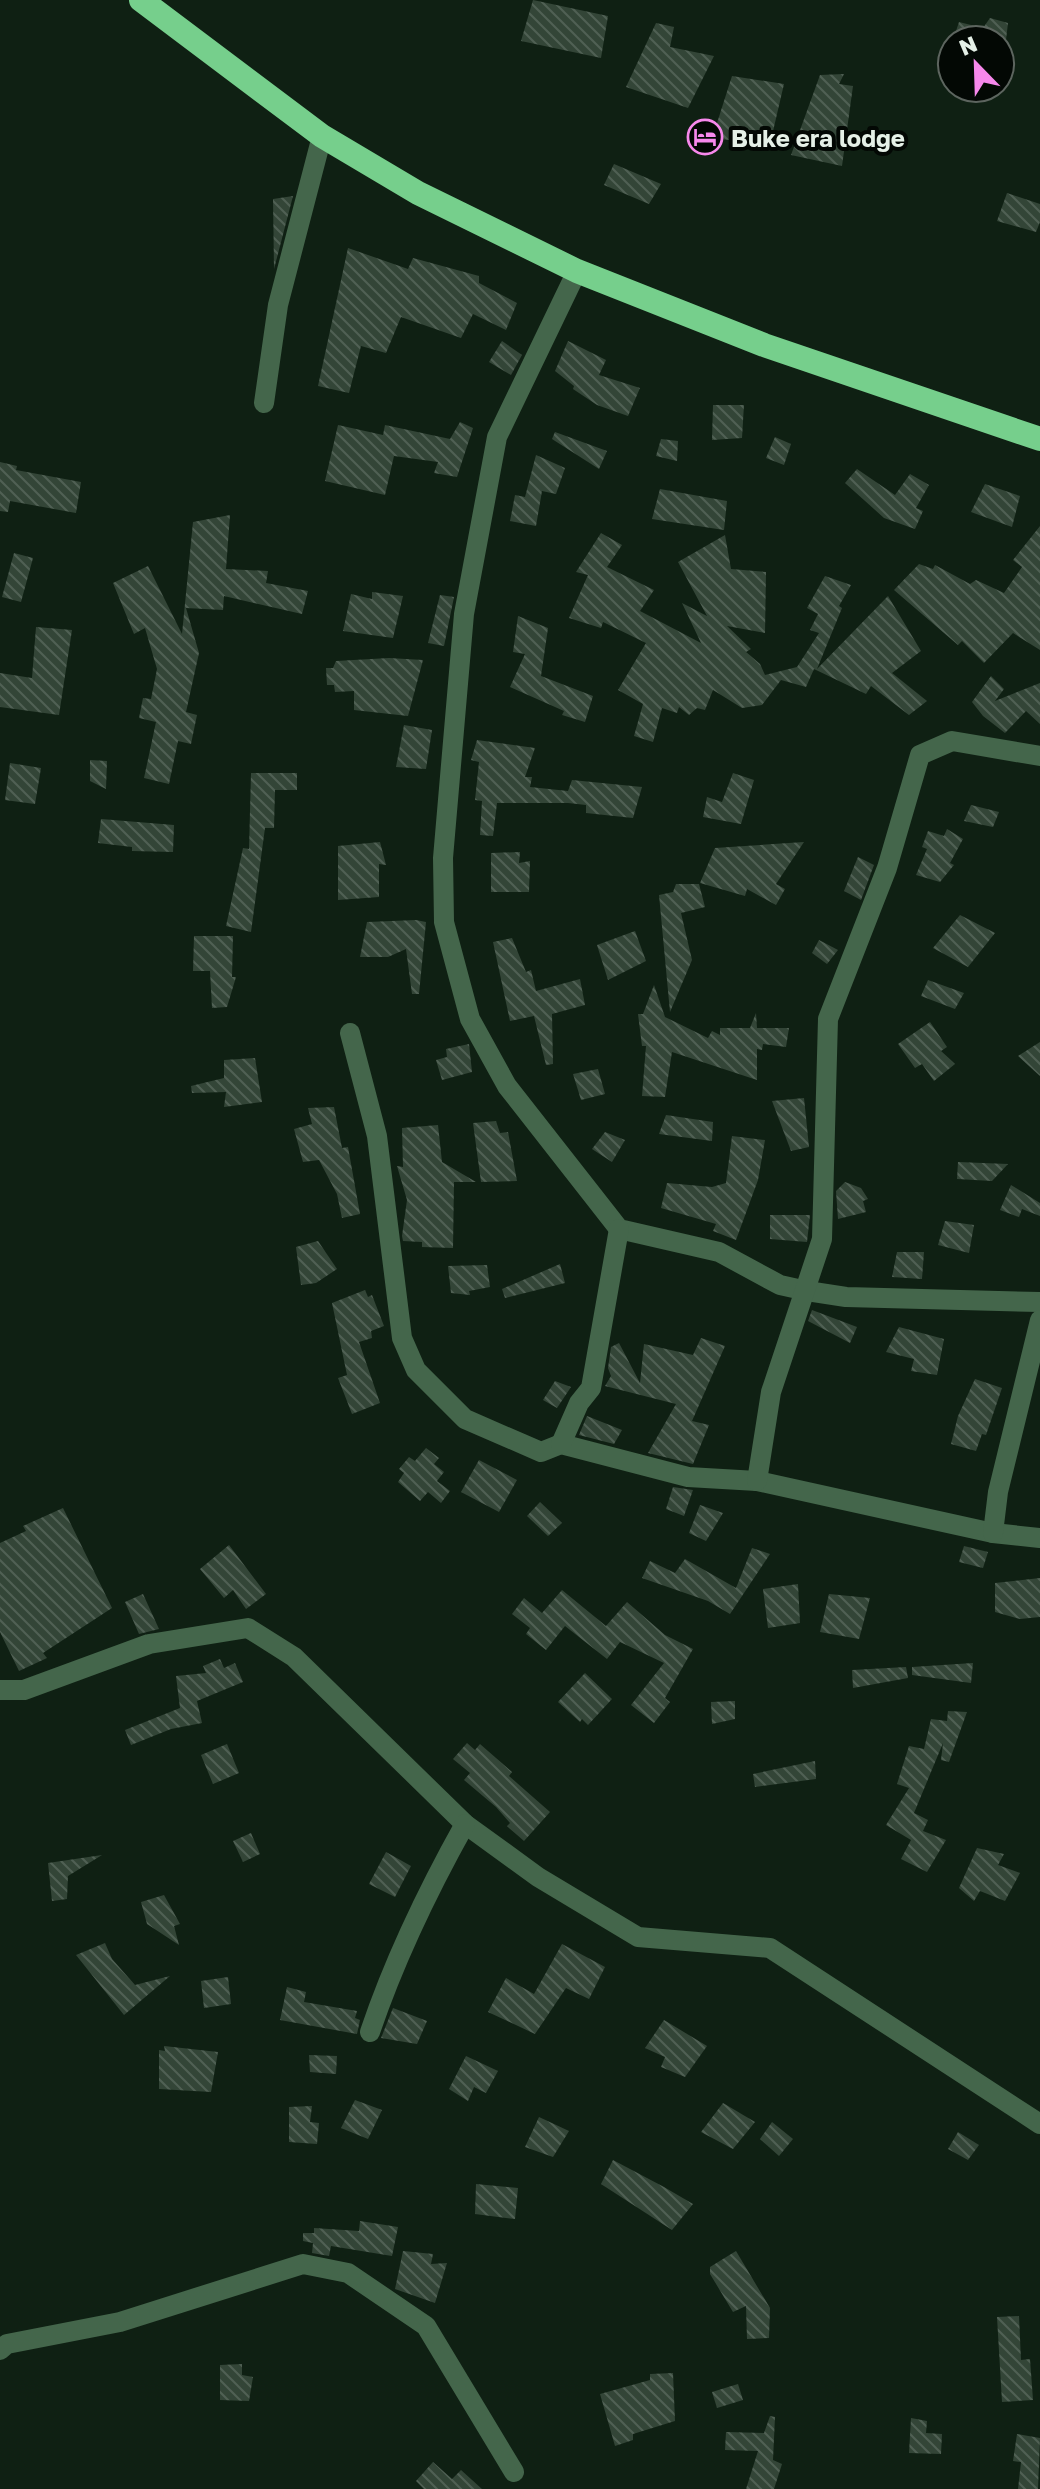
<svg xmlns="http://www.w3.org/2000/svg" width="1040" height="2489" viewBox="0 0 1040 2489" font-family="'Golos Text',sans-serif">
<style>
.building{fill:url(#building-back-hatch)}
.lines{fill:none;stroke-linecap:round;stroke-linejoin:round}
.minor{stroke:#44664b;stroke-width:20}
.highway{stroke:#76cf8c;stroke-width:24}
.labels{text-anchor:middle;dominant-baseline:central;stroke-width:8;stroke-linejoin:round;paint-order:stroke}
.poi-label{font-size:24px;font-weight:bold;fill:#e5f0e7;stroke:#030804;text-anchor:start}
</style>
<defs>
<pattern id="building-back-hatch" width="6" height="6" patternUnits="userSpaceOnUse" patternTransform="scale(2)"><rect width="6" height="6" fill="#334537"/><path d="M-1 5l2 2M0 0l6 6M5-1l2 2" fill="none" stroke="#506054"/></pattern>
</defs>
<rect width="100%" height="100%" fill="#0f2013"/>
<g class="building">
<path d="M533,0L608,16L601,58L521,41Z"/>
<path d="M990,18L1008,23L1006,40H953L959,22L983,28Z"/>
<path d="M656,23L674,27L670,47L714,56L688,108L626,87Z"/>
<path d="M844,74L839,84L853,86L842,166L791,155L820,75Z"/>
<path d="M732,76L784,84L770,144L719,139L717,123Z"/>
<path d="M614,164L661,184L649,204L604,185Z"/>
<path d="M1007,193L1040,204V222L1036,232L997,221Z"/>
<path d="M293,196L274,269L273,199Z"/>
<path d="M348,248L408,269L413,258L479,276V283L517,303L506,330L473,314L461,338L401,317L386,353L361,346L349,393L318,386Z"/>
<path d="M502,341L522,355L511,375L489,362Z"/>
<path d="M568,341L606,360L599,375L640,388L628,416L597,405L573,389L574,386L555,371Z"/>
<path d="M713,405H744L742,438L712,440Z"/>
<path d="M460,422L473,428L457,477L434,473L438,462L394,456L385,495L325,481L338,425L383,435L385,425L450,439Z"/>
<path d="M555,432L607,451L599,469L552,439Z"/>
<path d="M775,437L791,444L784,465L766,458Z"/>
<path d="M661,439L678,441L677,461L656,456Z"/>
<path d="M536,455L565,468L556,494L542,491L536,526L510,521L515,495L525,497Z"/>
<path d="M0,462L17,466L16,470L81,482L76,513L10,501L8,512L0,511Z"/>
<path d="M857,469L895,495L910,474L929,485L916,508L923,511L915,529L884,518L845,483Z"/>
<path d="M985,484L1020,496L1012,527L971,512Z"/>
<path d="M660,489L727,501L724,530L652,519Z"/>
<path d="M230,515L226,569L268,571L266,583L308,591L302,614L224,596L223,610L186,608L199,653L186,712L197,715L191,744L178,741L169,784L144,778L156,722L139,718L143,698L151,699L157,669L145,628L134,634L113,583L148,566L182,634L193,522Z"/>
<path d="M1040,526V650L1013,633L984,663L962,641L958,645L894,590L919,564L933,569L935,565L970,584L976,580L1004,593L1022,567L1013,560Z"/>
<path d="M601,533L622,545L607,567L654,590L640,611L701,643L682,603L707,616L678,562L725,535L731,569L766,572L765,633L727,626L751,649L746,652L760,664L765,675L797,667L819,633L810,630L818,614L807,608L825,576L851,585L839,606L842,608L817,669L888,596L921,651L892,673L927,701L909,715L871,686L866,694L814,669L806,687L781,680L762,705L742,708L713,690L705,710L697,708L689,715L679,707L677,713L662,708L653,742L634,736L643,704L618,690L646,643L603,622L601,628L569,618L588,575L576,572Z"/>
<path d="M14,553L33,558L21,602L2,597Z"/>
<path d="M372,592L403,596L393,638L343,631L351,594L372,599Z"/>
<path d="M440,595L454,597L444,646L428,643Z"/>
<path d="M518,616L548,628L541,676L593,696L585,722L562,715L564,711L510,687L525,654L513,652Z"/>
<path d="M36,627L72,630L59,715L0,707V673L32,678Z"/>
<path d="M389,658L423,660L408,716L354,710V691L335,692L334,685H327L326,668H333L336,661Z"/>
<path d="M991,676L1004,689L995,701L1040,683V724L1026,711L1005,733L983,716L972,702Z"/>
<path d="M404,725L432,730L426,769L396,767Z"/>
<path d="M477,740L535,748L525,777H532L530,787L568,791L572,780L642,787L633,818L586,813V805L568,803H497L493,836L480,835L482,801L475,800L479,762L471,760Z"/>
<path d="M90,760L107,761L106,789L90,781Z"/>
<path d="M10,763L41,768L35,804L5,800Z"/>
<path d="M251,773H297V790H275L274,828H265L251,932L226,926L243,848L249,849Z"/>
<path d="M733,773L754,780L741,824L703,817L707,797L722,802Z"/>
<path d="M971,805L999,812L993,827L964,821Z"/>
<path d="M101,819L174,825L173,852L132,851V847L98,843Z"/>
<path d="M947,829L963,839L950,863L954,865L940,882L916,875L927,849L922,847L928,831L944,836Z"/>
<path d="M380,842L386,865L379,864V897L338,900V846Z"/>
<path d="M804,842L776,884L785,889L776,905L747,889L745,896L700,883L715,848Z"/>
<path d="M520,852L519,863L530,861L529,892H491V853Z"/>
<path d="M858,857L874,865L861,900L844,891Z"/>
<path d="M676,884H699L705,907L681,913L692,960L670,1012L659,895L673,892Z"/>
<path d="M960,915L995,933L968,967L933,948Z"/>
<path d="M416,920L426,922L419,994H412L406,949L388,957H360L367,922Z"/>
<path d="M635,931L646,961L608,980L597,945Z"/>
<path d="M194,936H233L232,977H236L227,1007L212,1008L210,971H193Z"/>
<path d="M512,938L526,972L531,970L536,991L580,979L585,1005L552,1014L553,1064L546,1065L534,1016L510,1021L493,942Z"/>
<path d="M819,940L838,950L827,964L812,953Z"/>
<path d="M928,980L964,993L955,1009L921,996Z"/>
<path d="M654,985L665,1017L708,1038L712,1031L720,1035V1028H750L756,1013L757,1028H789L786,1047L763,1044L762,1050L757,1049V1080L672,1052L665,1097L642,1096L646,1046H642L638,1014H643Z"/>
<path d="M930,1022L947,1047L941,1051L955,1064L934,1081L922,1064L915,1068L898,1044Z"/>
<path d="M1040,1042V1076L1018,1056Z"/>
<path d="M469,1044L472,1072L442,1080L436,1060L447,1057L446,1049Z"/>
<path d="M255,1058L262,1102L224,1107L226,1092L192,1093L191,1086L224,1078V1060Z"/>
<path d="M598,1069L605,1094L581,1100L573,1074Z"/>
<path d="M804,1098L809,1147L791,1151L772,1101Z"/>
<path d="M334,1107L342,1148L348,1147L360,1214L342,1218L337,1194L319,1160L303,1162L294,1129L312,1124L308,1108Z"/>
<path d="M666,1115L713,1122L712,1141L659,1134Z"/>
<path d="M496,1121L500,1133L508,1132L517,1181L481,1182L473,1123Z"/>
<path d="M438,1125L442,1162L476,1182H454L453,1248L422,1247V1242L403,1241L402,1236L407,1200L397,1166L403,1167L402,1128Z"/>
<path d="M605,1132L625,1140L612,1162L592,1149Z"/>
<path d="M732,1136L765,1140L758,1180L736,1240L713,1231L716,1224L661,1208L667,1183L712,1187L726,1183Z"/>
<path d="M958,1162L1008,1164L992,1181L957,1179Z"/>
<path d="M845,1182L861,1188L868,1199L863,1201L866,1212L838,1219L836,1191Z"/>
<path d="M1011,1185L1040,1203V1216L1022,1209L1019,1217L1000,1210Z"/>
<path d="M770,1215H810L807,1242L770,1239Z"/>
<path d="M945,1221L974,1225L969,1253L938,1245Z"/>
<path d="M318,1241L337,1269L316,1283L301,1285L296,1247Z"/>
<path d="M897,1252H924L922,1279L892,1277Z"/>
<path d="M560,1264L565,1283L505,1298L502,1289Z"/>
<path d="M487,1265L490,1287L469,1291L470,1295L451,1293L448,1266Z"/>
<path d="M365,1290L368,1297L372,1295L384,1326L371,1331L372,1338L359,1342L380,1403L352,1414L338,1378L347,1375L332,1303Z"/>
<path d="M812,1310L857,1327L850,1343L808,1321Z"/>
<path d="M899,1327L944,1339L937,1375L911,1371L914,1359L886,1352Z"/>
<path d="M701,1338L725,1346L692,1421L709,1425L693,1464L648,1453L676,1404L605,1386L611,1376L608,1368L611,1347L619,1343L640,1383L644,1344L693,1355Z"/>
<path d="M975,1379L1002,1388L986,1435L982,1434L976,1451L951,1444L958,1416Z"/>
<path d="M555,1381L571,1387L557,1408L543,1400Z"/>
<path d="M587,1416L622,1430L614,1444L579,1435Z"/>
<path d="M426,1448L439,1458L434,1464L444,1472L437,1481L450,1491L441,1503L428,1492L420,1501L398,1482L404,1473L399,1469L409,1457L415,1461Z"/>
<path d="M479,1460L517,1480L499,1512L461,1492Z"/>
<path d="M673,1487L693,1490L684,1516L666,1509Z"/>
<path d="M540,1502L562,1523L548,1536L527,1516Z"/>
<path d="M700,1505L723,1513L706,1541L689,1533Z"/>
<path d="M63,1508L112,1608L43,1653L47,1658L19,1671L0,1632V1543L26,1531L23,1526Z"/>
<path d="M229,1545L266,1594L246,1609L233,1590L224,1598L200,1569Z"/>
<path d="M964,1546L988,1552L983,1568L959,1562Z"/>
<path d="M752,1548L770,1554L730,1614L708,1601L642,1578L650,1561L675,1573L685,1559L736,1588Z"/>
<path d="M1040,1578V1617L1020,1619L995,1612V1583Z"/>
<path d="M798,1584L800,1623L768,1628L763,1589Z"/>
<path d="M562,1590L606,1626L627,1602L665,1635L693,1649L665,1698L670,1702L654,1723L631,1705L664,1663L620,1642L607,1659L565,1626L546,1650L526,1634L530,1628L512,1614L524,1598L542,1613Z"/>
<path d="M143,1594L159,1629L139,1634L125,1602Z"/>
<path d="M829,1594L870,1598L859,1639L820,1632Z"/>
<path d="M220,1659L224,1668L235,1663L243,1682L197,1701L202,1723L171,1729L131,1745L125,1730L180,1708L176,1676L206,1673L203,1666Z"/>
<path d="M973,1663L971,1683L912,1675V1667Z"/>
<path d="M906,1667L908,1678L853,1688L852,1670Z"/>
<path d="M585,1673L612,1699L588,1725L582,1719L580,1722L558,1702Z"/>
<path d="M735,1701V1719L712,1724L711,1702Z"/>
<path d="M948,1711L967,1712L949,1762L941,1760L943,1743L914,1813L928,1820L923,1831L946,1840L927,1872L901,1859L911,1840L886,1825L909,1788L897,1784L909,1746L924,1749L931,1719L947,1721Z"/>
<path d="M467,1743L475,1750L480,1744L512,1772L509,1776L550,1812L524,1841L507,1826L510,1823L496,1807L464,1780L470,1773L453,1759Z"/>
<path d="M227,1744L239,1773L213,1784L201,1755Z"/>
<path d="M815,1761L816,1779L755,1787L753,1774Z"/>
<path d="M251,1833L260,1854L243,1862L233,1841Z"/>
<path d="M977,1848L1004,1854L998,1865L1020,1873L1005,1901L980,1891L974,1901L959,1888Z"/>
<path d="M386,1852L411,1866L395,1897L369,1884Z"/>
<path d="M102,1855L68,1876L67,1899L52,1901L48,1863Z"/>
<path d="M164,1895L180,1924L174,1926L179,1945L147,1924L141,1902Z"/>
<path d="M105,1943L112,1959L135,1985L170,1976L124,2015L76,1955Z"/>
<path d="M562,1944L605,1967L589,1999L566,1988L535,2034L488,2012L506,1978L534,1994Z"/>
<path d="M228,1977L231,2004L204,2008L201,1981Z"/>
<path d="M287,1987L306,1992L304,2002L357,2011L355,2018L360,2020L357,2034L280,2020Z"/>
<path d="M393,2008L427,2021L417,2044L381,2038Z"/>
<path d="M664,2020L707,2046L685,2077L661,2067L665,2057L645,2048Z"/>
<path d="M164,2046L218,2052L211,2092L159,2089V2050L165,2051Z"/>
<path d="M309,2055L337,2056L336,2074L310,2072Z"/>
<path d="M466,2056L498,2071L486,2093L474,2087L468,2101L449,2089Z"/>
<path d="M355,2100L382,2110L368,2139L341,2128Z"/>
<path d="M723,2103L755,2122L733,2149L701,2132Z"/>
<path d="M312,2106L310,2122L319,2123L317,2144L289,2142V2107Z"/>
<path d="M539,2117L569,2131L553,2157L525,2147Z"/>
<path d="M772,2122L793,2139L779,2156L760,2139Z"/>
<path d="M958,2132L979,2145L968,2160L948,2149Z"/>
<path d="M613,2160L664,2187L693,2204L672,2230L601,2184Z"/>
<path d="M476,2184L518,2188L515,2219L475,2214Z"/>
<path d="M360,2221L398,2227L392,2256L331,2246L329,2256L312,2253L313,2243L303,2241V2233H314V2228L359,2231Z"/>
<path d="M403,2251L433,2254L431,2264L447,2263L435,2303L395,2289Z"/>
<path d="M736,2251L770,2308L769,2338L747,2339L746,2306L733,2312L710,2274V2267Z"/>
<path d="M1019,2316L1021,2360L1030,2359L1033,2400L1002,2402L997,2317Z"/>
<path d="M242,2364V2375L253,2377L249,2401L220,2400V2365Z"/>
<path d="M673,2373L675,2421L633,2434V2440L615,2446L600,2394L650,2380V2374Z"/>
<path d="M738,2384L743,2400L717,2408L712,2392Z"/>
<path d="M770,2416L775,2417L773,2460L782,2464L774,2489H746L758,2451L725,2450L726,2432L764,2433Z"/>
<path d="M911,2418L927,2421L926,2433L942,2434L941,2454L909,2453Z"/>
<path d="M1017,2434L1040,2438L1038,2489H1018L1021,2462L1013,2461Z"/>
<path d="M433,2462L452,2479L461,2470L482,2489H424L416,2481Z"/>
</g>
<g class="lines">
<g class="minor">
<path d="M577,271L497,437L464,614L443,858L444,922L470,1019L507,1086L619,1229L719,1252L780,1285L807,1291L846,1297L1040,1302"/>
<path d="M264,403L278,305L322,136"/>
<path d="M350,1033L377,1136L402,1338L416,1370L465,1419L541,1452L561,1444L688,1477L757,1481L993,1533L1040,1538"/>
<path d="M561,1444L579,1403L591,1388L619,1229"/>
<path d="M757,1481L771,1392L822,1239L828,1019L887,868L920,755L952,741L1040,756"/>
<path d="M993,1533L998,1492L1040,1320"/>
<path d="M0,1690H24L149,1644L248,1628L294,1657L465,1824L538,1877L638,1937L770,1948L1040,2124"/>
<path d="M370,2032C395,1958 427,1892 465,1824"/>
<path d="M0,2350L7,2344L120,2322L303,2264L348,2273L426,2326L514,2472"/>
</g>
<path class="highway" d="M141,0L322,136L418,193L577,271L764,345L1040,439"/>
</g>
<defs>
<g id="hotel-ring" transform="scale(1.8)"><circle r="9.5" fill="#030804" stroke="#f788ec" stroke-width="1.5"/><path d="M-6-4.5h1.5V1H6V5H4.5V3h-9V5H-6ZM-4 0a1.8 1.8 0 1 1 3.6 0ZM.5 0V-2.5h3Q6-2.5 6 0Z" fill="#f788ec"/></g>
</defs>
<g fill-rule="evenodd">
<use href="#hotel-ring" x="705" y="137"/>
</g>
<g class="labels">
<g class="poi-label">
<text x="731" y="137">Buke era lodge</text>
</g>
</g>
<g transform="translate(976 64) rotate(337)"><circle r="38" fill="#030804" stroke="#5d655f" stroke-width="2"/>
<path d="M0-6L14 30L0 20L-14 30Z" fill="#f788ec"/>
<text y="-12" font-size="22" font-weight="bold" text-anchor="middle" fill="#e5f0e7">N</text>
</g>
</svg>
